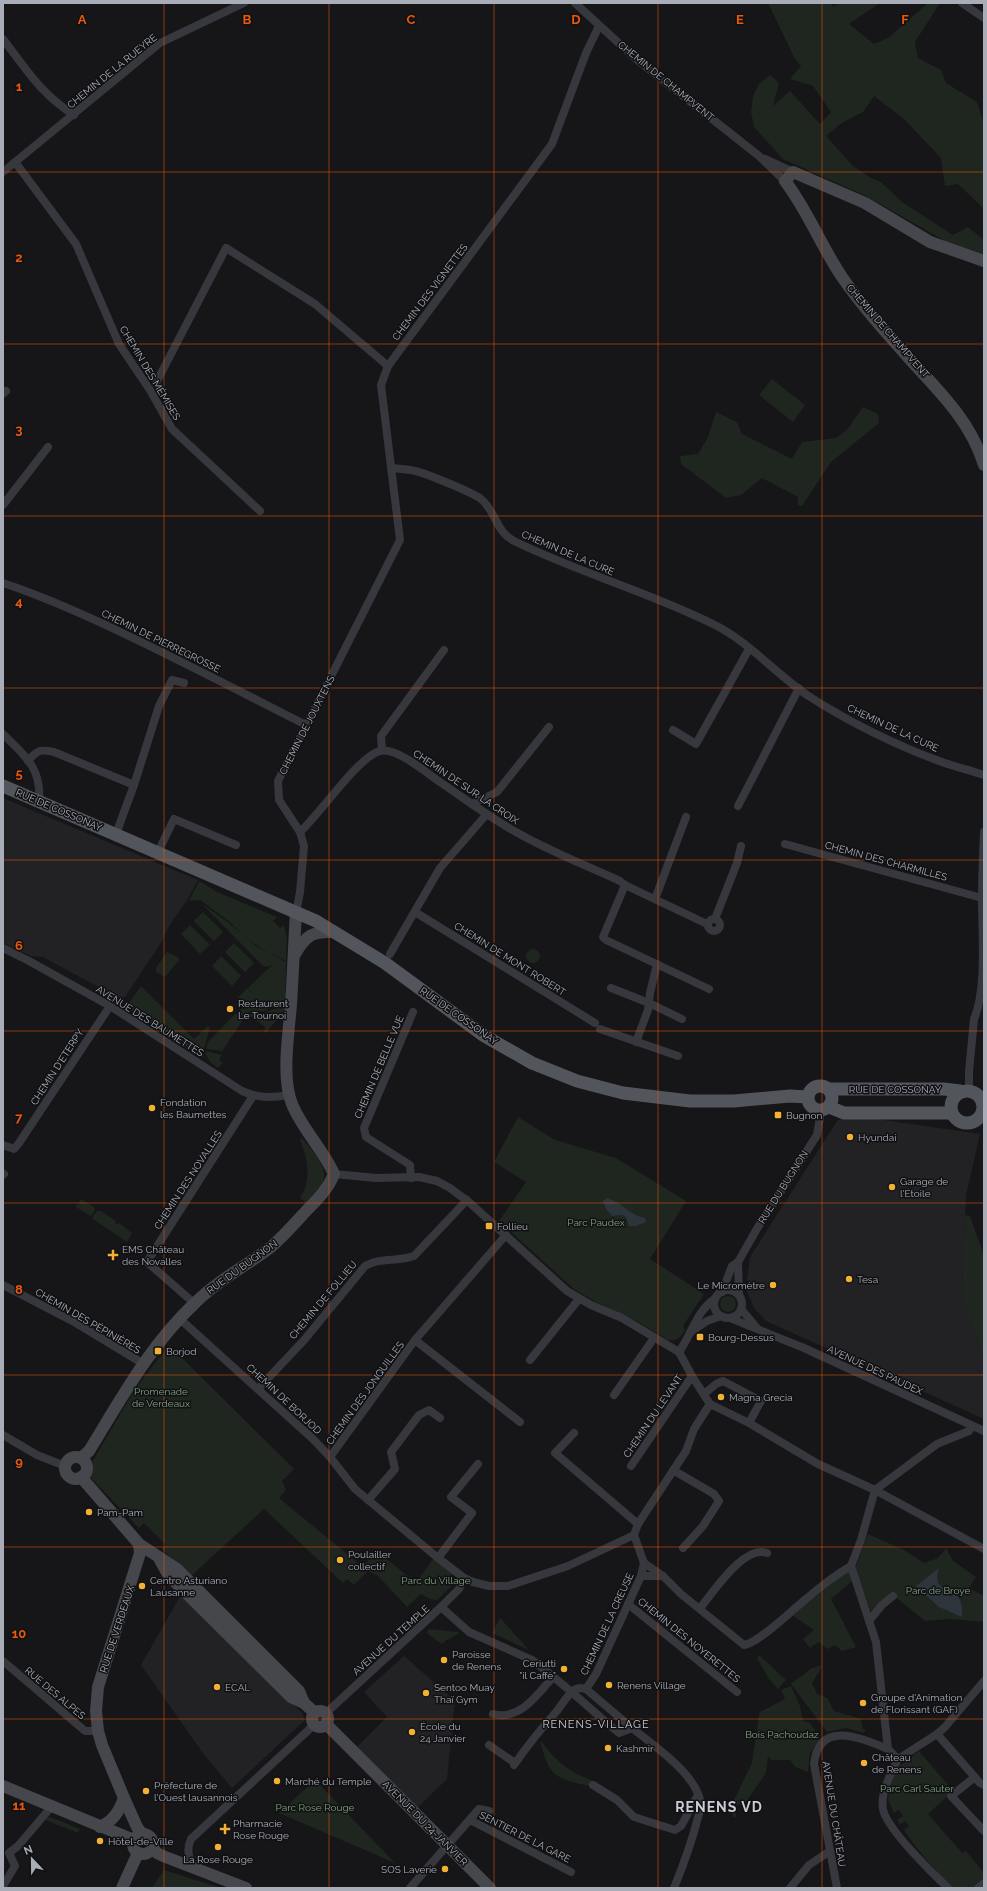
<svg xmlns="http://www.w3.org/2000/svg" width="987" height="1891" viewBox="0 0 987 1891" font-family="Raleway,sans-serif">
<style>
.built{fill:#222225}
.green{fill:#1e261f}
.water{fill:#2c353c}
.lines{fill:none;stroke-linecap:round;stroke-linejoin:round}
.street{stroke:#37383d;stroke-width:8}
.secondary{stroke:#45474d;stroke-width:12}
.primary{stroke:#53555c;stroke-width:13}
.grid{fill:none;stroke:#e8590c;stroke-width:1;stroke-opacity:0.55}
.poi-dot{fill:#f2b134;stroke:#111113;stroke-width:1.5}
.labels{text-anchor:middle;dominant-baseline:central;stroke-width:3;stroke-linejoin:round;paint-order:stroke}
.street-label{font-size:10px;fill:#a8adb8;stroke:#111113}
.poi-label{font-size:10px;fill:#a8adb8;stroke:#111113;text-anchor:start}
.park-label{font-size:10px;fill:#7fa381;stroke:#111113}
.neighbourhood-label{font-size:11px;letter-spacing:1px;fill:#c9ccd4;stroke:#111113}
.district-label{font-size:14px;font-weight:bold;letter-spacing:1px;fill:#c9ccd4;stroke:#111113}
.grid-label{font-size:13px;text-anchor:middle;font-weight:bold;fill:#e8590c;stroke:#111113;stroke-width:3;stroke-linejoin:round;paint-order:stroke}
</style>
<rect width="100%" height="100%" fill="#161618"/>
<g class="built">
<path d="M3,798L198,880L189,897L169,926L162,941L125,997L119,998L43,957L31,956L3,943Z"/>
<path d="M845,1117H863L980,1134L966,1195L962,1291L968,1317L984,1359V1419L766,1321L754,1308L746,1289L750,1257L837,1121Z"/>
<path d="M182,1593L303,1714L304,1721L232,1788L205,1756L141,1665Z"/>
<path d="M404,1656L455,1701L447,1779L417,1808L357,1747L387,1717L364,1692Z"/>
</g>
<g class="green">
<path d="M768,3H832L833,7L839,3H880L849,24L874,44L888,38L928,3H940L915,42L918,58L941,70L946,83L977,102L984,124V209L958,184L945,186L941,158L904,119L874,96L863,112L840,124L826,136L853,166L871,178L881,182L902,202L953,235L968,227L984,240V254L947,242L866,196L783,159L754,127L751,112L753,96L759,84L770,75L779,83L773,106L790,91L820,124L831,112L813,86L790,79L801,66L795,59Z"/>
<path d="M772,379L805,405L793,422L759,395Z"/>
<path d="M863,407L878,414L879,423L831,462L802,506L798,505V497L762,478L741,495L726,498L681,464L680,456L698,454L708,437L716,412L737,422L742,434L792,459L802,442L836,438L847,430Z"/>
<path d="M199,881L217,892L277,917L273,921L280,928L284,925L287,939L286,961L267,952L246,938L230,922L200,900L189,901Z"/>
<path d="M201,903L229,923L256,946L286,962L285,1004L263,1011H250L246,1016H242L239,1012L243,1008L244,1003L242,1001L240,1002L238,998L247,988L253,994L248,988L273,964L267,967L263,966Z"/>
<path d="M203,912L223,932L214,941L194,921Z"/>
<path d="M190,925L210,945L200,954L181,934Z"/>
<path d="M234,943L254,963L245,972L225,952Z"/>
<circle cx="533" cy="956" r="7"/>
<path d="M167,952L178,957L179,960L165,977L156,972V968Z"/>
<path d="M221,956L241,976L232,986L212,966Z"/>
<path d="M141,986L194,1039L208,1026L210,1028L203,1052L204,1058L127,1009V1006Z"/>
<path d="M282,1006L285,1007V1010L266,1033L264,1032L265,1027L249,1015L251,1013H264Z"/>
<path d="M236,1013L243,1020L222,1051L206,1049L208,1042Z"/>
<path d="M207,1051L222,1055L219,1060L223,1063L218,1068L210,1062L205,1053Z"/>
<path d="M518,1117L555,1140L616,1158L686,1201L650,1259L704,1294L683,1326L685,1330C681,1336 677,1342 668,1340L635,1320L598,1303L574,1289L499,1221L526,1182L494,1162Z"/>
<path d="M302,1138C311,1150 331,1168 322,1184C318,1191 311,1197 306,1203L300,1198C312,1180 308,1159 300,1140Z"/>
<path d="M81,1199L94,1207L95,1210L91,1216L76,1207L77,1204L80,1205L79,1202Z"/>
<path d="M97,1211H101L116,1221L115,1223L117,1225L119,1223L132,1233L127,1242L93,1219V1216Z"/>
<path d="M965,1215L970,1216L984,1256V1359L968,1317L962,1291Z"/>
<circle cx="728" cy="1304" r="8"/>
<path d="M169,1345L294,1469L282,1481L286,1490L279,1498L358,1563L365,1564L377,1551L416,1583L433,1559L449,1569L455,1583L437,1600L430,1599L421,1594L407,1607L378,1576L368,1571L354,1585L347,1579L343,1583L264,1509L190,1577L162,1549L166,1545L144,1523L139,1528L89,1476L91,1464L135,1389Z"/>
<path d="M868,1534L904,1550L924,1563L938,1558L946,1548L953,1561L976,1577L969,1588L984,1596V1622L950,1619L925,1621L893,1595L872,1614L855,1569Z"/>
<path d="M846,1572H850L852,1581L831,1599L856,1647L842,1651L835,1645L828,1649L818,1642L810,1648L803,1639L814,1630L792,1615Z"/>
<path d="M500,1618L529,1650L492,1633Z"/>
<path d="M429,1629L457,1632L460,1633L445,1641L442,1644L428,1634L427,1631Z"/>
<path d="M759,1655L786,1680L778,1689L769,1679L757,1658Z"/>
<path d="M823,1665L812,1683L817,1694L827,1698L834,1711L861,1719L863,1729L866,1730L864,1733L846,1728L827,1732L791,1684L812,1668Z"/>
<path d="M791,1686L800,1706L803,1721L810,1723L820,1738L810,1753L808,1772L795,1767L790,1760H771L768,1756L766,1773L746,1802L735,1806L736,1817H734L729,1810L730,1804L735,1798L752,1763L759,1715L760,1712L785,1699L781,1690Z"/>
<path d="M540,1742H542C549,1753 564,1768 577,1774C583,1777 588,1778 594,1782L591,1787C586,1784 582,1785 576,1783C548,1776 548,1766 540,1742Z"/>
<path d="M919,1751L953,1791L928,1814L962,1853L966,1851L984,1873V1878L973,1888H952C934,1869 918,1851 904,1830L909,1826L905,1821L900,1825L897,1820L903,1816L899,1810L894,1813L888,1800L889,1786L898,1767Z"/>
<path d="M315,1780L395,1863L279,1813Z"/>
<path d="M50,1817L80,1829L78,1833L43,1819Z"/>
<path d="M164,1870L221,1888H152Z"/>
</g>
<g class="water">
<path d="M607,1198C622,1202 629,1215 645,1218L646,1222L636,1226H629L626,1217L622,1215L612,1216L606,1209L603,1201Z"/>
<path d="M939,1568C929,1600 966,1579 962,1617L939,1607L916,1586Z"/>
</g>
<g class="lines">
<g class="street">
<path d="M575,3L635,58L759,156L785,181"/>
<path d="M962,3L984,18"/>
<path d="M3,39C26,69 41,94 74,115"/>
<path d="M765,159L793,172"/>
<path d="M15,162L76,244L119,344L150,390L172,429L260,511"/>
<path d="M3,172L160,43L244,3"/>
<path d="M156,383L226,248L315,304L388,366"/>
<path d="M3,394L6,391"/>
<path d="M391,468C399,469 408,469 415,471C425,473 474,493 481,499C496,511 495,531 514,541C579,573 650,592 715,625C749,642 776,674 807,695C847,721 897,746 942,762C955,767 970,770 984,775"/>
<path d="M3,505L48,447"/>
<path d="M3,583C48,598 92,618 135,639C193,667 249,696 306,725"/>
<path d="M673,730L696,744L749,649"/>
<path d="M3,734C25,756 42,768 39,802"/>
<path d="M382,750L381,736L444,650"/>
<path d="M28,761C37,750 40,749 54,752L134,785"/>
<path d="M472,804L497,792L549,727"/>
<path d="M738,806L799,688"/>
<path d="M300,832C320,814 359,756 380,751C396,747 427,773 440,782C465,799 489,817 516,832C549,851 585,865 620,881L625,885L707,924"/>
<path d="M116,834L134,785L159,706L172,680L184,683"/>
<path d="M785,844L982,898"/>
<path d="M158,852L174,819L236,845"/>
<path d="M625,885L603,937L606,940L709,989"/>
<path d="M655,899L686,817"/>
<path d="M415,912L595,1023"/>
<path d="M296,913L300,892L304,846L300,832L279,800L278,781L400,540L381,385L388,366L552,144L586,53L599,26"/>
<circle cx="714" cy="925" r="6"/>
<path d="M715,919L737,863L741,846"/>
<path d="M3,948L29,961L110,1006L242,1091C258,1098 271,1098 289,1095"/>
<path d="M390,954L440,868L486,815"/>
<path d="M611,988L649,1003L682,1019"/>
<path d="M600,1029L678,1056"/>
<path d="M636,1042L648,1010L650,993L657,964"/>
<path d="M969,1090V1072L974,1019C987,989 982,934 982,900C982,877 983,855 984,832"/>
<path d="M3,1145L14,1149L19,1143L110,1006"/>
<path d="M334,1174L376,1178L419,1177L437,1181L450,1188L470,1203L567,1291L591,1305L622,1318L679,1352"/>
<path d="M3,1175L4,1174"/>
<path d="M411,1178L410,1165L366,1137L364,1128L413,1012"/>
<path d="M738,1262L739,1295"/>
<path d="M3,1285L76,1323L142,1363"/>
<circle cx="728" cy="1304" r="14"/>
<path d="M722,1292L732,1266L738,1262L758,1227L817,1135L821,1111"/>
<path d="M194,1303L147,1262L253,1096"/>
<path d="M741,1309L757,1328"/>
<path d="M730,1318L804,1348L984,1431"/>
<path d="M180,1319L313,1439L330,1457L355,1489L438,1558L464,1578L473,1582L489,1586H508L568,1566L634,1535"/>
<path d="M692,1331L707,1321L721,1316"/>
<path d="M415,1340L520,1422"/>
<path d="M679,1352L692,1376L710,1404L749,1423L818,1464L875,1490L984,1549"/>
<path d="M679,1352C692,1334 696,1311 715,1299"/>
<path d="M530,1360L579,1299"/>
<path d="M259,1388L305,1339L365,1266C380,1257 398,1262 414,1256L467,1200"/>
<path d="M704,1394L716,1384L723,1381L761,1401L749,1423"/>
<path d="M614,1395L654,1338"/>
<path d="M574,1433L555,1453L638,1524"/>
<path d="M3,1435L37,1455L65,1466"/>
<path d="M330,1457L415,1340L506,1235"/>
<path d="M631,1466L692,1376"/>
<path d="M673,1470L714,1494L719,1501L703,1526L683,1548"/>
<path d="M875,1490L861,1540L851,1566L876,1642L888,1749L898,1759"/>
<path d="M875,1490L937,1444L969,1431L972,1426"/>
<path d="M368,1500L395,1469L391,1452L419,1415L429,1410L440,1418"/>
<path d="M438,1558L472,1513L451,1497L478,1464"/>
<path d="M644,1563L663,1576L681,1594L744,1645C759,1643 793,1609 806,1599C820,1587 835,1575 851,1566"/>
<path d="M641,1576H663"/>
<path d="M628,1604L737,1692"/>
<path d="M441,1607L469,1632L532,1660C562,1682 590,1709 619,1733L632,1728L586,1689C582,1688 578,1687 574,1690C567,1695 562,1705 556,1712C541,1729 527,1746 514,1765"/>
<path d="M700,1608C713,1593 744,1544 767,1553"/>
<path d="M869,1621L882,1605L893,1596"/>
<path d="M3,1661L85,1731H98"/>
<path d="M586,1689L596,1674L641,1576L644,1563L634,1535L638,1524L686,1451L694,1429L710,1404"/>
<path d="M326,1713L441,1607L459,1589L464,1578"/>
<path d="M493,1714C520,1721 537,1695 553,1677"/>
<path d="M632,1728C653,1745 701,1777 701,1807C700,1811 698,1817 697,1821C691,1844 683,1866 674,1888"/>
<path d="M937,1734L980,1783L984,1785"/>
<path d="M489,1745L515,1763"/>
<path d="M898,1759C891,1773 880,1793 883,1809C886,1828 933,1874 948,1888"/>
<path d="M898,1759L937,1734L945,1727L984,1681"/>
<path d="M975,1777L951,1796L984,1831"/>
<path d="M593,1785L617,1800L634,1817L675,1830L681,1826L698,1795"/>
<path d="M470,1820L571,1872"/>
<path d="M193,1868C189,1857 186,1850 191,1839L315,1724"/>
<path d="M3,1886L15,1866L9,1853L18,1846L52,1806"/>
<path d="M410,1888L479,1809L489,1811"/>
<path d="M790,1888L809,1865L830,1851"/>
<path d="M837,1888L814,1764C819,1719 861,1738 888,1749"/>
<path d="M978,1888L984,1883"/>
</g>
<g class="secondary">
<path d="M984,261L930,242L865,203L793,172L785,181C808,211 821,246 842,277C864,309 891,338 916,366C944,396 972,425 984,465"/>
<path d="M295,954C306,935 313,931 334,932"/>
<circle cx="76" cy="1468" r="11"/>
<path d="M81,1458L89,1451C121,1399 150,1345 195,1303C218,1280 246,1266 271,1247C284,1236 295,1223 307,1210C318,1199 328,1189 334,1174C323,1149 302,1129 292,1104C281,1076 289,1033 291,1004C293,974 294,943 296,913"/>
<path d="M81,1477L139,1544L177,1569L299,1691L304,1703L315,1713"/>
<path d="M139,1544L140,1553L98,1687L96,1711L98,1731L102,1745L124,1798L137,1827L142,1834"/>
<path d="M160,1560L169,1576L291,1697L304,1703"/>
<circle cx="320" cy="1719" r="8"/>
<path d="M326,1724L490,1888"/>
<path d="M3,1786L134,1840"/>
<path d="M100,1827C113,1821 119,1812 124,1798"/>
<circle cx="143" cy="1844" r="10"/>
<path d="M152,1847L157,1853L163,1856L246,1888"/>
<path d="M122,1888L138,1853"/>
</g>
<g class="primary">
<path d="M3,786L316,921L385,963L483,1035L532,1063L577,1081L623,1093L690,1101H734L790,1096L808,1097"/>
<circle cx="820" cy="1098" r="12"/>
<path d="M829,1089H944L960,1091"/>
<circle cx="967" cy="1107" r="16"/>
<path d="M829,1107L844,1113H951"/>
</g>
</g>
<path class="grid" d="M164,3V1888M329,3V1888M494,3V1888M658,3V1888M822,3V1888M3,172H984M3,344H984M3,516H984M3,688H984M3,860H984M3,1031H984M3,1203H984M3,1375H984M3,1547H984M3,1719H984"/>
<g class="poi-dot">
<circle cx="230" cy="1009" r="4"/>
<circle cx="152" cy="1108" r="4"/>
<rect x="774" y="1111" width="8" height="8" rx="2"/>
<circle cx="850" cy="1137" r="4"/>
<circle cx="892" cy="1187" r="4"/>
<rect x="485" y="1222" width="8" height="8" rx="2"/>
<path d="M111 1249h4v4h4v4h-4v4h-4v-4h-4v-4h4z"/>
<circle cx="849" cy="1279" r="4"/>
<circle cx="773" cy="1285" r="4"/>
<rect x="696" y="1333" width="8" height="8" rx="2"/>
<rect x="154" y="1347" width="8" height="8" rx="2"/>
<circle cx="721" cy="1397" r="4"/>
<circle cx="89" cy="1512" r="4"/>
<circle cx="340" cy="1560" r="4"/>
<circle cx="142" cy="1586" r="4"/>
<circle cx="444" cy="1660" r="4"/>
<circle cx="564" cy="1669" r="4"/>
<circle cx="609" cy="1685" r="4"/>
<circle cx="217" cy="1687" r="4"/>
<circle cx="426" cy="1693" r="4"/>
<circle cx="863" cy="1703" r="4"/>
<circle cx="412" cy="1732" r="4"/>
<circle cx="608" cy="1748" r="4"/>
<circle cx="864" cy="1763" r="4"/>
<circle cx="277" cy="1781" r="4"/>
<circle cx="146" cy="1791" r="4"/>
<path d="M223 1823h4v4h4v4h-4v4h-4v-4h-4v-4h4z"/>
<circle cx="100" cy="1841" r="4"/>
<circle cx="218" cy="1847" r="4"/>
<circle cx="445" cy="1869" r="4"/>
</g>
<g class="labels">
<g class="street-label">
<text transform="translate(112 71) rotate(-39)">CHEMIN DE LA RUEYRE</text>
<text transform="translate(666 81) rotate(39)">CHEMIN DE CHAMPVENT</text>
<text transform="translate(430 292) rotate(-53)">CHEMIN DES VIGNETTES</text>
<text transform="translate(888 331) rotate(49)">CHEMIN DE CHAMPVENT</text>
<text transform="translate(150 373) rotate(59)">CHEMIN DES MÉMISES</text>
<text transform="translate(568 553) rotate(23)">CHEMIN DE LA CURE</text>
<text transform="translate(161 641) rotate(26)">CHEMIN DE PIERREGROSSE</text>
<text transform="translate(307 725) rotate(-63)">CHEMIN DE JOUXTENS</text>
<text transform="translate(893 728) rotate(25)">CHEMIN DE LA CURE</text>
<text transform="translate(466 787) rotate(34)">CHEMIN DE SUR LA CROIX</text>
<text transform="translate(59 810) rotate(23)">RUE DE COSSONAY</text>
<text transform="translate(886 861) rotate(15)">CHEMIN DES CHARMILLES</text>
<text transform="translate(510 959) rotate(32)">CHEMIN DE MONT ROBERT</text>
<text transform="translate(459 1016) rotate(35)">RUE DE COSSONAY</text>
<text transform="translate(150 1021) rotate(32)">AVENUE DES BAUMETTES</text>
<text transform="translate(57 1067) rotate(-57)">CHEMIN D'ETERPY</text>
<text transform="translate(379 1067) rotate(-67)">CHEMIN DE BELLE VUE</text>
<text x="895" y="1089">RUE DE COSSONAY</text>
<text transform="translate(188 1180) rotate(-57)">CHEMIN DES NOVALLES</text>
<text transform="translate(783 1187) rotate(-58)">RUE DU BUGNON</text>
<text transform="translate(242 1267) rotate(-36)">RUE DU BUGNON</text>
<text transform="translate(323 1300) rotate(-50)">CHEMIN DE FOLLIEU</text>
<text transform="translate(88 1321) rotate(30)">CHEMIN DES PÉPINIÈRES</text>
<text transform="translate(875 1370) rotate(25)">AVENUE DES PAUDEX</text>
<text transform="translate(365 1393) rotate(-54)">CHEMIN DES JONQUILLES</text>
<text transform="translate(284 1399) rotate(43)">CHEMIN DE BORJOD</text>
<text transform="translate(653 1416) rotate(-56)">CHEMIN DU LEVANT</text>
<text transform="translate(607 1624) rotate(-65)">CHEMIN DE LA CREUSE</text>
<text transform="translate(117 1629) rotate(-72)">RUE DE VERDEAUX</text>
<text transform="translate(391 1640) rotate(-42)">AVENUE DU TEMPLE</text>
<text transform="translate(689 1640) rotate(39)">CHEMIN DES NOYERETTES</text>
<text transform="translate(55 1693) rotate(40)">RUE DES ALPES</text>
<text transform="translate(834 1814) rotate(81)">AVENUE DU CHÂTEAU</text>
<text transform="translate(425 1823) rotate(45)">AVENUE DU 24-JANVIER</text>
<text transform="translate(525 1837) rotate(27)">SENTIER DE LA GARE</text>
</g>
<g class="poi-label">
<text x="238" y="1003">Restaurent<tspan x="238" dy="12">Le Tournoi</tspan></text>
<text x="160" y="1102">Fondation<tspan x="160" dy="12">les Baumettes</tspan></text>
<text x="786" y="1115">Bugnon</text>
<text x="858" y="1137">Hyundai</text>
<text x="900" y="1181">Garage de<tspan x="900" dy="12">l'Étoile</tspan></text>
<text x="497" y="1226">Follieu</text>
<text x="122" y="1249">EMS Château<tspan x="122" dy="12">des Novalles</tspan></text>
<text x="857" y="1279">Tesa</text>
<text x="765" y="1285" text-anchor="end">Le Micromètre</text>
<text x="708" y="1337">Bourg-Dessus</text>
<text x="166" y="1351">Borjod</text>
<text x="729" y="1397">Magna Grecia</text>
<text x="97" y="1512">Pam-Pam</text>
<text x="348" y="1554">Poulailler<tspan x="348" dy="12">collectif</tspan></text>
<text x="150" y="1580">Centro Asturiano<tspan x="150" dy="12">Lausanne</tspan></text>
<text x="452" y="1654">Paroisse<tspan x="452" dy="12">de Renens</tspan></text>
<text x="556" y="1663" text-anchor="end">Ceriutti<tspan x="556" dy="12">"il Caffè"</tspan></text>
<text x="617" y="1685">Renens Village</text>
<text x="225" y="1687">ECAL</text>
<text x="434" y="1687">Sentoo Muay<tspan x="434" dy="12">Thaï Gym</tspan></text>
<text x="871" y="1697">Groupe d'Animation<tspan x="871" dy="12">de Florissant (GAF)</tspan></text>
<text x="420" y="1726">École du<tspan x="420" dy="12">24 Janvier</tspan></text>
<text x="616" y="1748">Kashmir</text>
<text x="872" y="1757">Château<tspan x="872" dy="12">de Renens</tspan></text>
<text x="285" y="1781">Marché du Temple</text>
<text x="154" y="1785">Préfecture de<tspan x="154" dy="12">l'Ouest lausannois</tspan></text>
<text x="233" y="1823">Pharmacie<tspan x="233" dy="12">Rose Rouge</tspan></text>
<text x="108" y="1841">Hôtel-de-Ville</text>
<text x="218" y="1859" text-anchor="middle">La Rose Rouge</text>
<text x="437" y="1869" text-anchor="end">SOS Laverie</text>
</g>
<g class="park-label">
<text x="596" y="1222">Parc Paudex</text>
<text x="161" y="1391">Promenade<tspan x="161" dy="12">de Verdeaux</tspan></text>
<text x="436" y="1580">Parc du Village</text>
<text x="938" y="1590">Parc de Broye</text>
<text x="782" y="1734">Bois Pachoudaz</text>
<text x="917" y="1788">Parc Carl Sauter</text>
<text x="315" y="1807">Parc Rose Rouge</text>
</g>
<g class="neighbourhood-label">
<text x="596" y="1724">RENENS-VILLAGE</text>
</g>
<g class="district-label">
<text x="719" y="1807">RENENS VD</text>
</g>
</g>
<g class="grid-label">
<text x="82" y="24">A</text>
<text x="247" y="24">B</text>
<text x="411" y="24">C</text>
<text x="576" y="24">D</text>
<text x="740" y="24">E</text>
<text x="905" y="24">F</text>
<text x="19" y="91">1</text>
<text x="19" y="262">2</text>
<text x="19" y="434">3</text>
<text x="19" y="606">4</text>
<text x="19" y="778">5</text>
<text x="19" y="950">6</text>
<text x="19" y="1122">7</text>
<text x="19" y="1294">8</text>
<text x="19" y="1466">9</text>
<text x="19" y="1638">10</text>
<text x="19" y="1810">11</text>
</g>
<rect width="987" height="1891" fill="none" stroke="#a8adb8" stroke-width="8"/>
<g transform="translate(32 1859) rotate(338)" stroke="#111113" stroke-width="3" paint-order="stroke">
<path d="M0-3L7 15L0 10L-7 15Z" fill="#a8adb8"/>
<text y="-6" font-size="11" font-weight="bold" text-anchor="middle" fill="#a8adb8">N</text>
</g>
</svg>
